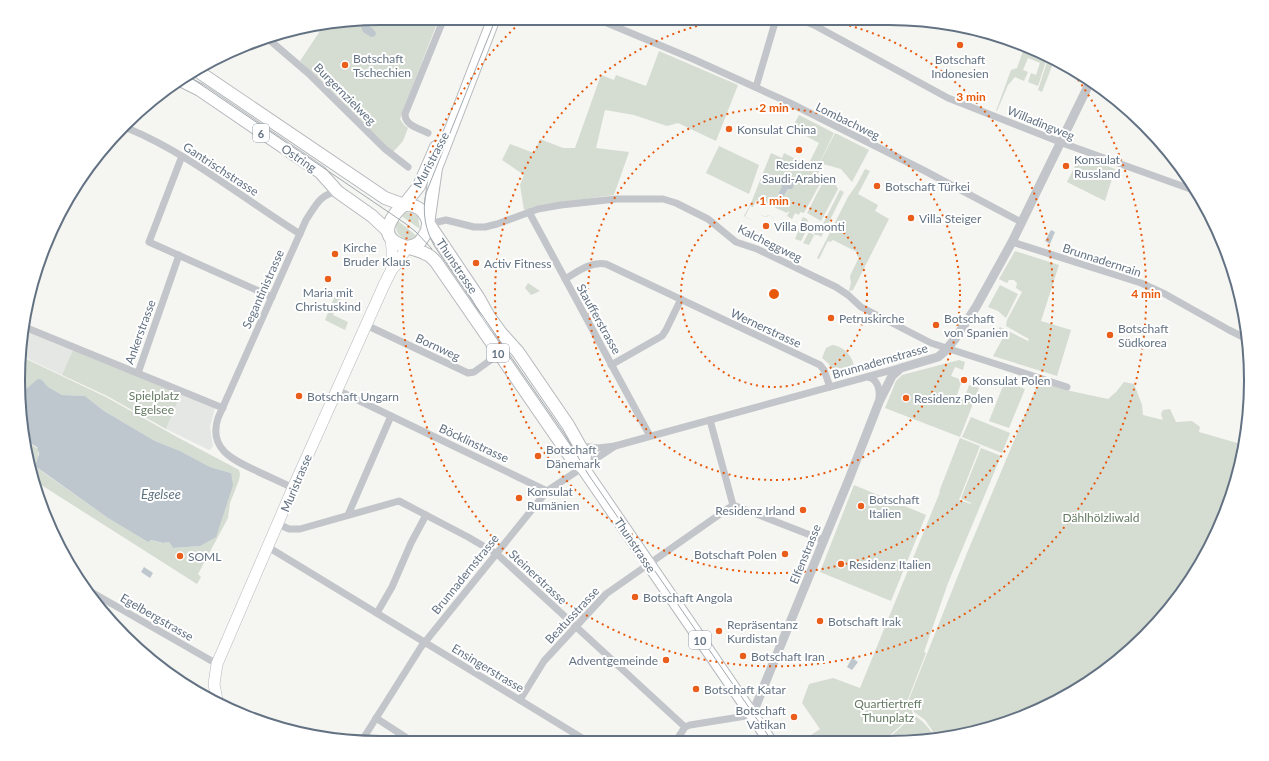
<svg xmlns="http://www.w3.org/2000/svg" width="1269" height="761" viewBox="0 0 1269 761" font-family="Lato,sans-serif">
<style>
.built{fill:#e5e7e4}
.green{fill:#d5dcd2;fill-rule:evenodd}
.water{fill:#bdc7cd}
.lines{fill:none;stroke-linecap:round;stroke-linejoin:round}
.secondary-casing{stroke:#b4b9be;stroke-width:12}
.primary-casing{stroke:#b5b9bd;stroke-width:14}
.minor{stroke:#c2c5c9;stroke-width:7}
.tertiary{stroke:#c2c5c9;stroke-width:9}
.secondary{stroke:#fff;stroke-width:11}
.primary{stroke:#fff;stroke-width:12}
.tram{stroke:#a2a8ae;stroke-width:1}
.ring{fill:none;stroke:#e8590c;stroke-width:2;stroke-dasharray:2 4}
.poi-dot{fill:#ea5e1c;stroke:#fff;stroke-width:1.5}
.labels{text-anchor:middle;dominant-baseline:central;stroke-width:4;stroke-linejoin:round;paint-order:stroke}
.shield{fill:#fff;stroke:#929ca8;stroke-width:1}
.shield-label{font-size:11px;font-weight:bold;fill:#637283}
.poi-label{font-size:12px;fill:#637283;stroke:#fff;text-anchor:start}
.street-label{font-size:12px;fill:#637283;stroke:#fff}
.park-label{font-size:12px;fill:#657a62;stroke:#fff}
.water-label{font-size:13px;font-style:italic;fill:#5f7481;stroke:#fff}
.rim{fill:none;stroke:#637283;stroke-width:2}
.centre{fill:#e8590c;stroke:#fff;stroke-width:2}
.ring-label{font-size:12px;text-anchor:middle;font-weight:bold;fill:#e8590c;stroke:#fff;stroke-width:4;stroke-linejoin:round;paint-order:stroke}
</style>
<rect width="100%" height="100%" fill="#f5f5f1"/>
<g class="built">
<path d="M26 331 73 350 62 375 22 356Z"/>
<path d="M181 393 215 408 210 427 213 446 210 450H209L166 429Z"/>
</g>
<g class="green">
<path d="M381 18H439L400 119 404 125 408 128 403 141 393 152 300 61 322 28Z"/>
<path d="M1024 48 1047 58 1038 86 1028 82 1031 73 1036 75 1040 63 1028 58 1023 70 1028 72 1024 81 1015 77 1008 85 997 111H996L1011 70 1017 68Z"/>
<path d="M659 51 738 85 716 141 678 123 667 126 634 115 605 110 596 148 629 152 614 195 540 205 524 210 520 185 524 175 502 160 510 144 534 153 540 139 563 148H575L601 75 614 80 616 75 646 86Z"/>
<path d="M1048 59 1054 61 1042 92 1038 90Z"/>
<path d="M799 115 834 133 814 174 835 133 869 150 852 182 841 169 823 164 816 177 822 180 804 213 800 212 799 215 795 213 784 236 780 234 784 236 792 219 784 214 787 216 789 212 788 211 787 213 763 202 764 199H763L761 203 764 204 756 200 753 207 750 206 745 217 754 221 758 213 765 217C769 213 774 216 774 221L781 224 774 221V219L770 215 766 217 758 213 754 221 744 216 751 203 771 153 782 158 784 153 808 165 819 143 795 130V129L792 128ZM783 177H787L793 181 778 207 773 205 782 186Z"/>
<path d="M719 146 759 165 749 194 706 173Z"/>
<path d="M1080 156 1115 169 1105 201 1067 182Z"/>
<path d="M865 169 870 171 858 194 878 205 875 211 889 219 853 290 849 291 851 283 850 276 859 257 857 256V252L833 240 830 242 828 241 819 259 817 258 848 197 857 184Z"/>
<path d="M831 181 836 185 838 189 821 221 807 213 823 182Z"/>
<path d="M840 190 844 192 827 226 823 224Z"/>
<path d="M404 213H413L418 217 420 229 400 215Z"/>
<path d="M803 217 807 219 808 221 805 228 802 226 801 228 806 231 801 241 795 239C799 231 799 224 803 217Z"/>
<path d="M397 220 418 237C406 244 392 235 397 220Z"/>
<path d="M818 224 820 226 826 228 821 237 818 235H814L809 245 803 243 809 232 814 235 815 233 812 231 815 225Z"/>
<path d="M1015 251 1059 265 1041 321 1071 330 1057 376 993 356 1004 336 999 333V328L1000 327 1028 341 1029 339 1006 326 1007 320 1022 292 1016 288 1017 283 1014 280H1009L1007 283 999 279Z"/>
<path d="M528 283 540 291 531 295 525 288Z"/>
<path d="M1000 285 1018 294 1006 318 998 311 988 307Z"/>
<path d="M336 293 342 296 338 305 336 304 334 310 335 311 333 315 348 322 345 330 325 320Z"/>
<path d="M832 345C845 346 856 360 854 372L840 377 833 374 829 364 822 358 826 348Z"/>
<path d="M73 350 181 393 166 429 107 396 62 375Z"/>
<path d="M22 357 106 397 177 437 239 470 240 474 239 480 230 503 228 518 198 574 201 577 197 584 35 481 28 442 38 449V457L35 466 44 473 108 518 148 542 150 540 162 543 169 542 173 548 200 546 231 473 210 467 180 451 155 441 104 411 85 396 62 395 48 387 42 380 25 390 21 399 18 381Z"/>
<path d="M959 360 965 362 963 370 955 367 951 376 962 380 956 398 964 400 969 385 979 388 960 437 885 408 896 381 902 375Z"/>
<path d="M1005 381 1025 389 1009 428 989 421Z"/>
<path d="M1039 381 1066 390 1108 399 1116 392 1124 382 1134 384 1142 405 1143 415 1163 420 1161 414 1163 410 1170 409 1176 422 1192 421 1200 427 1199 432 1244 445 1245 442 1244 451 1223 519 1190 582 1128 653 1070 694 1005 724 937 740 932 730 925 720 914 712 909 699 967 553Z"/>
<path d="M971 417 1010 433 1002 453 962 437Z"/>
<path d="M960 438 980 446 959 500 971 504V503L962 499 961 498 981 448 1001 456 948 583 924 652 926 653 908 699 913 714 886 739 887 740 914 715C924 722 930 728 936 740H804L820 729 802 703 809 684 833 678 860 688 940 492H939Z"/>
<path d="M854 485 926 515 891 601 820 572Z"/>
</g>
<g class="water">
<path d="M363 25C369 25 373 28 376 33L375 36 371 37 363 32 361 27Z"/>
<path d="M787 176 793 179V182L795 183 792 189H788L778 207 773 205 782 186 779 183 782 177 784 178Z"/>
<path d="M1051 230 1055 232 1050 244 1045 241Z"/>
<path d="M38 379 42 380 48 387 62 395 85 396 104 411 155 441 180 451 210 467 231 473 233 485 216 537 200 546 173 548 169 542 163 543 151 540 148 542 108 518 35 466 39 454 37 447 28 442 21 399 25 390Z"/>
<path d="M144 567 153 573 150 578 141 572Z"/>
<path d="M852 658 858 662 852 670 847 667Z"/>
</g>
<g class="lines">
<g class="secondary-casing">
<g id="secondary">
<path d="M391 238 392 249V269"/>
<path d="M217 700 214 684 217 664 293 488 384 285 392 269 397 264 407 247"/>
</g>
</g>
<g class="primary-casing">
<g id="primary">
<path d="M199 72 385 198 404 205"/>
<path d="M182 81 200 90 320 172 338 192 372 216 388 231"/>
<path d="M404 205 419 186 436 147"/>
<path d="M407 247 415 245 420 242 427 231 436 168 494 18"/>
<path d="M583 468 585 455 568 425 518 352 501 333 488 315 478 297 429 224C425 211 418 204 404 205 397 210 392 217 389 225 382 246 414 247 426 254 430 255 433 259 436 262L572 459 583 468 770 741"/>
</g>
</g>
<g class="minor">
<path d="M450 18 452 19 453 18"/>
<path d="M595 18 693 59 790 103 925 171 1021 222"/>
<path d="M798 19 814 25 948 98 1065 144 1196 191"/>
<path d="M266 37 308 73 385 149 408 167"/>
<path d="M756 87 776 19"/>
<path d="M127 128C190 154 242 198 300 234"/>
<path d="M428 133C419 128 405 126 405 114L444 18"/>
<path d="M182 156 149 242 272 297"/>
<path d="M529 212 650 436"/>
<path d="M429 224 446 220 474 227H485L497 224 538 209 561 205 616 199H663L676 203 708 219 736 242 757 249 836 287 848 295 861 307 931 343 1067 387"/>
<path d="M1012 242 1141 283 1165 294 1229 330 1247 339"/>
<path d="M565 279C577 272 591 261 606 264L820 365 824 370 830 387"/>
<path d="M32 295 39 260"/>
<path d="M366 325 468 373 474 372 499 354"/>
<path d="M27 328 223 408"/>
<path d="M611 365 662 336 666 330 681 299"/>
<path d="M138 373 179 255"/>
<path d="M868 377C878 379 880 390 879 399"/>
<path d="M337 390 547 491"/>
<path d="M710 420 733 505 823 540"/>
<path d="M580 446 598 448 615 446 899 368"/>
<path d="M293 488C281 482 269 477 257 471 233 460 208 449 218 418L306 220C315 207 320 193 338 192"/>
<path d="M348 515 391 416"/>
<path d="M278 524 289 529H300L399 501 401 502 468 537 497 554 685 727"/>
<path d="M268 547 587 741"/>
<path d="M86 589 217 664"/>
<path d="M377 613 392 587 411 543 426 515"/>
<path d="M520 700 544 661 606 594 733 505"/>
<path d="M376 718 413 742"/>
<path d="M676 741 685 727 690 725 752 715"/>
<path d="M361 742 421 647 547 491 615 446"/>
</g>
<path class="tertiary" d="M752 715 849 479 879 402 892 376 901 368 938 357 944 352 955 339 976 307 1012 242 1091 80"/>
<use href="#secondary" class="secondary"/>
<use href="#primary" class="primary"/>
<g class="tram">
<path d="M496 18 426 193C422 212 425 230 435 247L565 435 588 474 772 741"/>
<path d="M190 77 406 224 416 232 432 249"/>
</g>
</g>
<g class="ring">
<circle cx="774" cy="294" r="93"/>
<circle cx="774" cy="294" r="186"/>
<path d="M820 19A279 279 0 1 1 728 19"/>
<path d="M1071 70A372 372 0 1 1 523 20"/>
</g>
<g class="poi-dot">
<circle cx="960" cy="45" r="4"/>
<circle cx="345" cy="65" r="4"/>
<circle cx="729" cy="129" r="4"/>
<circle cx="799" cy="150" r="4"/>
<circle cx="1066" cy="166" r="4"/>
<circle cx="877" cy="186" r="4"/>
<circle cx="911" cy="218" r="4"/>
<circle cx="766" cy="226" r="4"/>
<circle cx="335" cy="254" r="4"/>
<circle cx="476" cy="263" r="4"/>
<circle cx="328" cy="279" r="4"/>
<circle cx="831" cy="318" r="4"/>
<circle cx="936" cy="325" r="4"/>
<circle cx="1110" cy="335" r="4"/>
<circle cx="964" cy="380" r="4"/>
<circle cx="299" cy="396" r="4"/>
<circle cx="906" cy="398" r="4"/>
<circle cx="538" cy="456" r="4"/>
<circle cx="519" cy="498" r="4"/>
<circle cx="861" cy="506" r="4"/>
<circle cx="803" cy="510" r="4"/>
<circle cx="785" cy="554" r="4"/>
<circle cx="180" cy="556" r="4"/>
<circle cx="841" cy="564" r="4"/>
<circle cx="635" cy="597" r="4"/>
<circle cx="820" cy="621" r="4"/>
<circle cx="719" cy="631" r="4"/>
<circle cx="743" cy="656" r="4"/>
<circle cx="666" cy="660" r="4"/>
<circle cx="696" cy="689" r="4"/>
<circle cx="794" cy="717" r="4"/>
</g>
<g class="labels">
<g class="shield">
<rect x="253" y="124" width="16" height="18" rx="3"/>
<rect x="487" y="344" width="22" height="18" rx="3"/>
<rect x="689" y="631" width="22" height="18" rx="3"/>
</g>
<g class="shield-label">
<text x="261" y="133">6</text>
<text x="498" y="353">10</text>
<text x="700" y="640">10</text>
</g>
<g class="poi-label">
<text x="353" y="58">Botschaft<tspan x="353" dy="14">Tschechien</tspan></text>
<text x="960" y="59" text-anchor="middle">Botschaft<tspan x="960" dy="14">Indonesien</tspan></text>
<text x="737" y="129">Konsulat China</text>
<text x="1074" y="159">Konsulat<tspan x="1074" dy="14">Russland</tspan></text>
<text x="799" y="164" text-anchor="middle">Residenz<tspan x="799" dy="14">Saudi-Arabien</tspan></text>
<text x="885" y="186">Botschaft Türkei</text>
<text x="919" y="218">Villa Steiger</text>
<text x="774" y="226">Villa Bomonti</text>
<text x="343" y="247">Kirche<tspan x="343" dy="14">Bruder Klaus</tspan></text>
<text x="484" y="263">Activ Fitness</text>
<text x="328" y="292" text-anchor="middle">Maria mit<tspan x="328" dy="14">Christuskind</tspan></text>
<text x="839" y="318">Petruskirche</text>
<text x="944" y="318">Botschaft<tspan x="944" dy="14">von Spanien</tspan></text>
<text x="1118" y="328">Botschaft<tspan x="1118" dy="14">Südkorea</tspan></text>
<text x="972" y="380">Konsulat Polen</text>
<text x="307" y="396">Botschaft Ungarn</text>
<text x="914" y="398">Residenz Polen</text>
<text x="546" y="449">Botschaft<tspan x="546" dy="14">Dänemark</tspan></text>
<text x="527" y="491">Konsulat<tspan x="527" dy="14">Rumänien</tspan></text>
<text x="869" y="499">Botschaft<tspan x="869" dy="14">Italien</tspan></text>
<text x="795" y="510" text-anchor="end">Residenz Irland</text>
<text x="777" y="554" text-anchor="end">Botschaft Polen</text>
<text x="188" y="556">SOML</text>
<text x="849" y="564">Residenz Italien</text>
<text x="643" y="597">Botschaft Angola</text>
<text x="828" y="621">Botschaft Irak</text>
<text x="727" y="624">Repräsentanz<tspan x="727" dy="14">Kurdistan</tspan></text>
<text x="751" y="656">Botschaft Iran</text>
<text x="658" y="660" text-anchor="end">Adventgemeinde</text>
<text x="704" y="689">Botschaft Katar</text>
<text x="786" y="710" text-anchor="end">Botschaft<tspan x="786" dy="14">Vatikan</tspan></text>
</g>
<g class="street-label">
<text transform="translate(345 94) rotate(45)">Burgernzielweg</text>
<text transform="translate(848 121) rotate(26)">Lombachweg</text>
<text transform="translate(1041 123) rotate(22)">Willadingweg</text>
<text transform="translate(299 158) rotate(34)">Ostring</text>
<text transform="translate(431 160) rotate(-62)">Muristrasse</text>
<text transform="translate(221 169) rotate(33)">Gantrischstrasse</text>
<text transform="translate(770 243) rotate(26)">Kalcheggweg</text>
<text transform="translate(1102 260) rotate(18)">Brunnadernrain</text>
<text transform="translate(457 266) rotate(56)">Thunstrasse</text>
<text transform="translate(263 289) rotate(-66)">Segantinistrasse</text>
<text transform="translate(599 319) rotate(61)">Staufferstrasse</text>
<text transform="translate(766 328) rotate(25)">Wernerstrasse</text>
<text transform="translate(140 332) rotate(-70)">Ankerstrasse</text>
<text transform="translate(438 347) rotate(25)">Bornweg</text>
<text transform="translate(880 361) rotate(-16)">Brunnadernstrasse</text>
<text transform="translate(474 443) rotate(25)">Böcklinstrasse</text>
<text transform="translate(296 483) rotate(-67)">Muristrasse</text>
<text transform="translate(635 545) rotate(56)">Thunstrasse</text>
<text transform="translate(805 554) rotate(-68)">Elfenstrasse</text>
<text transform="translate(465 574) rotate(-51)">Brunnadernstrasse</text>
<text transform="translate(538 577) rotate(43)">Steinerstrasse</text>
<text transform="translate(572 615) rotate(-47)">Beatusstrasse</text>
<text transform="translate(157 617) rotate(30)">Egelbergstrasse</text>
<text transform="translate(488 668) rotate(31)">Ensingerstrasse</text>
</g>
<g class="park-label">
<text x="154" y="395">Spielplatz<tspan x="154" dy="14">Egelsee</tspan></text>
<text x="1101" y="517">Dählhölzliwald</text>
<text x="888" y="703">Quartiertreff<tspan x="888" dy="14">Thunplatz</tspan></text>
</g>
<g class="water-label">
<text x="161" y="494">Egelsee</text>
</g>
</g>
<path d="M0 0H1269V761H0ZM380 25H889A355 355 0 0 1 1244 380V381A355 355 0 0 1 889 736H380A355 355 0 0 1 25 381V380A355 355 0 0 1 380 25Z" fill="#fff" fill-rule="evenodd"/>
<path class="rim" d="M380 25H889A355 355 0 0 1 1244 380V381A355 355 0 0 1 889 736H380A355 355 0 0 1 25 381V380A355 355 0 0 1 380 25Z"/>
<circle cx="774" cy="294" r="6" class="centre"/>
<g class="ring-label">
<text x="971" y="101">3 min</text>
<text x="774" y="112">2 min</text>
<text x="774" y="205">1 min</text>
<text x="1146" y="298">4 min</text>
</g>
</svg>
